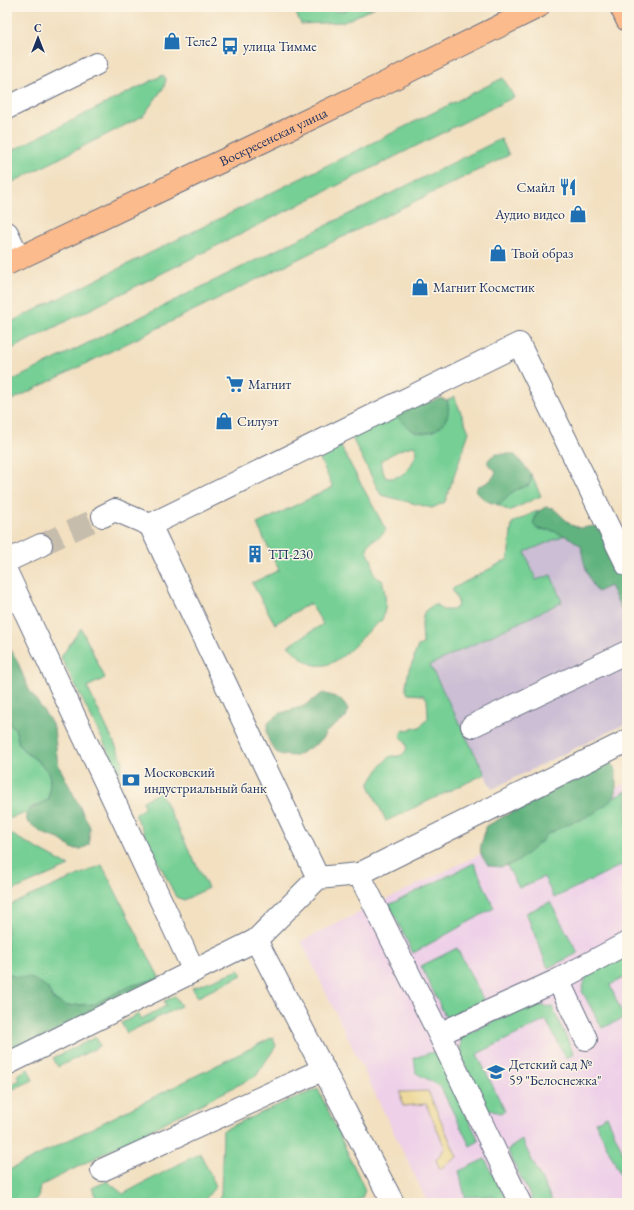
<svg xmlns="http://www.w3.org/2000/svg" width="634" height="1210" viewBox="0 0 634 1210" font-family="'EB Garamond',serif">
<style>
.built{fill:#eed0e8}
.industrial{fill:#ccbed4}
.green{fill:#76cf94;stroke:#487f79;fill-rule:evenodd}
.forest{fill:#60b27e;stroke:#3e706e}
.sand{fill:#eeda9e;stroke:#84847e}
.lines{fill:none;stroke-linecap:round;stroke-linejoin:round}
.minor-tunnel{stroke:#c7bdad;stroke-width:22;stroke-dasharray:22 11;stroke-linecap:butt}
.minor-casing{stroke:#666d81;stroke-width:24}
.major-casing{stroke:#666d81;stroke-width:24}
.minor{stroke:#fff;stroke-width:22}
.major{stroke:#fbbb8c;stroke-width:22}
.labels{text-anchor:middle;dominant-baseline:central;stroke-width:3;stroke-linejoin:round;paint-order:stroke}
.poi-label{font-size:14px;fill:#1b2f5e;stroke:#fcf5e5;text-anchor:start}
.street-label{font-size:14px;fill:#1b2f5e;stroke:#fcf5e5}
</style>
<rect width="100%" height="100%" fill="#fcf5e5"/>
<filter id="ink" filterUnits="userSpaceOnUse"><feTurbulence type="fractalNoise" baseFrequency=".025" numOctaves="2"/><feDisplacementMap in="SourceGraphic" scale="8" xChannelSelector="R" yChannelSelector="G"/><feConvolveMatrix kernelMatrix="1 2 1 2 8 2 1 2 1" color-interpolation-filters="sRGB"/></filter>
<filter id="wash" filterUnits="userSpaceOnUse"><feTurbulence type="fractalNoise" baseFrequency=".012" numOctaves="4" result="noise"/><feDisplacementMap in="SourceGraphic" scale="16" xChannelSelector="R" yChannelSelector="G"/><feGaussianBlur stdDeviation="0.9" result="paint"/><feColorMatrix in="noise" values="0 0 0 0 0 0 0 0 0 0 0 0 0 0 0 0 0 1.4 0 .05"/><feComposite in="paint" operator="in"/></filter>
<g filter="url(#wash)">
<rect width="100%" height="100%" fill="#f2e0c1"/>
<path class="built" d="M627 783V1203H428L301 941Z"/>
<path class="industrial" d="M565 535 577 542 582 546 583 561 588 575 597 592 610 586 624 614 627 613V723L492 789 430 665 562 602 536 580 525 552Z"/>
<g class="green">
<path d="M299 7H329L334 11H343L354 7H375L344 22 301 24 294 9Z"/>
<path d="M163 75 166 79 164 87 143 116 9 184 7 183V153Z"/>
<path d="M503 78 514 97 7 351V324Z"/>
<path d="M501 139 509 155 8 402 7 401V383Z"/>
<path d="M454 396 469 432 445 502 432 508 381 495 352 438 396 416 406 424 409 429 433 431 443 424 448 405 447 401ZM414 446 417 452C411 468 404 479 386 478L381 467V461C391 454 402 448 414 446Z"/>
<path d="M340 445 386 530C384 532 382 535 379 537 375 540 371 540 369 544 364 552 371 555 372 562 375 571 370 575 382 580 386 592 387 608 382 620 363 632 338 674 312 664 303 661 295 652 288 646L323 624 310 603 275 624 252 583 279 570 257 524 333 487 320 459Z"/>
<path d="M531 474 541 496 509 511 496 504 502 503 514 491 531 480Z"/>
<path d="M539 510 535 517 544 530H551L565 535 525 552 536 580 551 575 562 602 430 665 485 774 386 821 369 785C374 776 380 766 387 759 391 754 394 757 399 756 404 755 408 749 406 744 405 741 402 738 400 736L402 731 420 727 428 718V714L427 699 423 695 408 694 406 690V685L409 669 414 660V656L418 646 423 644C423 636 420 618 425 611 427 609 431 607 433 605H438L442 610H453L457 607 458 602 452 589 508 559 512 523Z"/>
<path d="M81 628 105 678 87 687 123 761 120 775 61 657Z"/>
<path d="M7 722 15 728 19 744 24 751 38 761 50 774 49 799 41 804 32 807 26 813 8 819 7 752 9 749 7 744Z"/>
<path d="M627 791V868L624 864 554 898 544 877 519 888 500 853Z"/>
<path d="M160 792 208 888 184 900 176 897 135 815 144 808 143 801Z"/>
<path d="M7 832 69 866 7 893Z"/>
<path d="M474 863 494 908 413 953 389 905Z"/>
<path d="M102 865 160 979 148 981 134 985 120 991 95 1004 66 1006 53 999 47 987 31 978 15 977 7 973V906Z"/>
<path d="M550 902 578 953 548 968 526 913Z"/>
<path d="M457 948 484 1001 446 1018 421 966Z"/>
<path d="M627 953V976L610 985 624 1018 602 1028 582 991 586 976Z"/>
<path d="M239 970 242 975 198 997 192 988Z"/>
<path d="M175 996 181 1006 127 1033 121 1023 139 1014 141 1019 166 1006 164 1001Z"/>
<path d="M531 1004 552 1007 574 1054 566 1058 546 1020 477 1054 505 1111 500 1113 486 1109 460 1055 461 1037Z"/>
<path d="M96 1037 100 1046 58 1067 53 1058Z"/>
<path d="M273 1037 276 1046 256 1076 40 1186 38 1198 28 1203H7V1171Z"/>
<path d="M436 1051 479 1141 470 1146 440 1086 416 1073 414 1058Z"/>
<path d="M28 1069 33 1080 7 1092V1086L20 1080 17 1075Z"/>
<path d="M318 1089 365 1190 362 1198 351 1203H216L221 1194 223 1130 287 1101Z"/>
<path d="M607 1116 627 1162V1188L595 1122Z"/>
<path d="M522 1140 553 1203H534L507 1150Z"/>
<path d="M200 1153 216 1186 202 1203H98L92 1188 107 1181 123 1194Z"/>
<path d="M485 1159 508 1203H496L493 1196 465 1197 459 1171Z"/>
</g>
<g class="forest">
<path d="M441 398 447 401C454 420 435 437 416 432 411 431 400 420 396 416L404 410Z"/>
<path d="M497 454H513L517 457 531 474V480L529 485C525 487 519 488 514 491 509 494 507 499 503 502 494 508 480 498 476 490L478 486C487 484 494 479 496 471L488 464V460L492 456Z"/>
<path d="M546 507 553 508 571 525 580 528 596 526 603 529 627 577V613L624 614 610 586 597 592C588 578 583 563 581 546L570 538 551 530 537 529 533 524C536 515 537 511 546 507Z"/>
<path d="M7 644 17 660 28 688 49 719 54 728 57 756 59 766 90 827 89 845 81 849H73L59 839 42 833 27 821 26 813C33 807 41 804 49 799L50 774 38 761 24 751 19 744 15 728 7 722Z"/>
<path d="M323 693C335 697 341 697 348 709L346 717 326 732 322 739 316 744 296 756 282 755 276 752 269 741 267 735V728L269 721 281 713 304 706Z"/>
<path d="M603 761 611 763 616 770V793L612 800 594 813 580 820 572 822 546 835 542 841 517 862 502 867 489 866C473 848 484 846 485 827Z"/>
<path d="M7 973 15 977 31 978 47 987 53 999 66 1006 95 1004 120 991 134 985 148 981 160 979 7 1056Z"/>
</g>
<path class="sand" d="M428 1091 457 1157 440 1169 436 1160 445 1148 426 1104 403 1106 400 1092Z"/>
</g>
<g filter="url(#ink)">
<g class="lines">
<path class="minor-tunnel" d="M41 545 103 516"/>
<g class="minor-casing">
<g id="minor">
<path d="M7 108 96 64"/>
<path d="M7 233 19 258"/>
<path d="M103 516 115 510 150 525"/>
<path d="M7 561 41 545"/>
<path d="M7 573 194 971"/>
<path d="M472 726 627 652"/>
<path d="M359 874 439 1034 520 1203"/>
<path d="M318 878 150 525 519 344 627 565"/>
<path d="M256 940 393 1203"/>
<path d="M558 980 586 1039"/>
<path d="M439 1034 558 980 627 943"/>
<path d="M7 1064 256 940 318 878 359 874 627 741"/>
<path d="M102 1170 324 1069"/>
</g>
</g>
<g class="major-casing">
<g id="major">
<path d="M621 7 627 20"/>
<path id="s1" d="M7 264 383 84 538 7"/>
</g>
</g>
<use href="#minor" class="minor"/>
<use href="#major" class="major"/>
</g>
</g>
<defs>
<g id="shop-bare" transform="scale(1.38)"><path d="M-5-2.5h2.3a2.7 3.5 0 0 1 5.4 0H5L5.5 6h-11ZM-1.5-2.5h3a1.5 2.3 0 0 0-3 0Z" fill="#1f6fb2" stroke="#fcf5e5" stroke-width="2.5" paint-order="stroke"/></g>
<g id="bus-bare" transform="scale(1.38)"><path d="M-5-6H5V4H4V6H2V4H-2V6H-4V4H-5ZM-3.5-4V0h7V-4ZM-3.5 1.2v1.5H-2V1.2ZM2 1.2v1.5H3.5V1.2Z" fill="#1f6fb2" stroke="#fcf5e5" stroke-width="2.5" paint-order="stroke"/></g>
<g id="restaurant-bare" transform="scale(1.38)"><path d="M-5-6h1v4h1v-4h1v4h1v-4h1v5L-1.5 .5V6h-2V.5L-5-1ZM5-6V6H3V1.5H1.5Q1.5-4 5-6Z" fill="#1f6fb2" stroke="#fcf5e5" stroke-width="2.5" paint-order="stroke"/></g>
<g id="supermarket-bare" transform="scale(1.38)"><path d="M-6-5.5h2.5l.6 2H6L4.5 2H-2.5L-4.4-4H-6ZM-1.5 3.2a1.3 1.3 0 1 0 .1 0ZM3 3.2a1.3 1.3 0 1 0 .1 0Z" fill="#1f6fb2" stroke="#fcf5e5" stroke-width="2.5" paint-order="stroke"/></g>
<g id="building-bare" transform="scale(1.38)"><path d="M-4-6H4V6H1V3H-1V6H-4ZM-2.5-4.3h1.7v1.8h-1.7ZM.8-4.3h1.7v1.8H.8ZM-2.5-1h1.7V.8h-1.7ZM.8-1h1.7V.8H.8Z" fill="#1f6fb2" stroke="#fcf5e5" stroke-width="2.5" paint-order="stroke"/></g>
<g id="bank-bare" transform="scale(1.38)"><path d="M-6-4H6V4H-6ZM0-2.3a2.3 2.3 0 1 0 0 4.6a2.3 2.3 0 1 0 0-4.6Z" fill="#1f6fb2" stroke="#fcf5e5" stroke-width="2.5" paint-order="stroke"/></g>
<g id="school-bare" transform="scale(1.38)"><path d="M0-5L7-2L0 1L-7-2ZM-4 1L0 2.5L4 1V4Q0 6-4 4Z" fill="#1f6fb2" stroke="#fcf5e5" stroke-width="2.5" paint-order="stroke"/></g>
</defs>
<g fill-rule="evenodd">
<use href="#shop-bare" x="172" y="41"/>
<use href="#bus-bare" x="230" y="46"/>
<use href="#restaurant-bare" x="568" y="187"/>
<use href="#shop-bare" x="578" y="214"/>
<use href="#shop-bare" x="498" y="253"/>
<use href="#shop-bare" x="420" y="287"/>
<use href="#supermarket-bare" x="235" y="384"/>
<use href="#shop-bare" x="224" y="421"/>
<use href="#building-bare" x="255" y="554"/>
<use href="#bank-bare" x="131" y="780"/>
<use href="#school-bare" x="496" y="1072"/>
</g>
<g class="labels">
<g class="poi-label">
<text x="185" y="41">Теле2</text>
<text x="243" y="46">улица Тимме</text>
<text x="555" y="187" text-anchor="end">Смайл</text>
<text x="565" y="214" text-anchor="end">Аудио видео</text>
<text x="511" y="253">Твой образ</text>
<text x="433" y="287">Магнит Косметик</text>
<text x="248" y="384">Магнит</text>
<text x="237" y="421">Силуэт</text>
<text x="268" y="554">ТП-230</text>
<text x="144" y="772">Московский<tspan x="144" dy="16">индустриальный банк</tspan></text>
<text x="509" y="1064">Детский сад №<tspan x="509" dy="16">59 "Белоснежка"</tspan></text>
</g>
<g class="street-label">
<text stroke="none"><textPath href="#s1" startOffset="295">Воскресенская улица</textPath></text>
</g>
</g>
<rect width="634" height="1210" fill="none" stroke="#fcf5e5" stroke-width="24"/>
<g transform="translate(38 38)" stroke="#fcf5e5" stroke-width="3" paint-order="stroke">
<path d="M0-3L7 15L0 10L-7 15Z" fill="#1b2f5e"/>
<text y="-6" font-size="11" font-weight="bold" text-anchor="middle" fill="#1b2f5e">С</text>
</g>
</svg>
